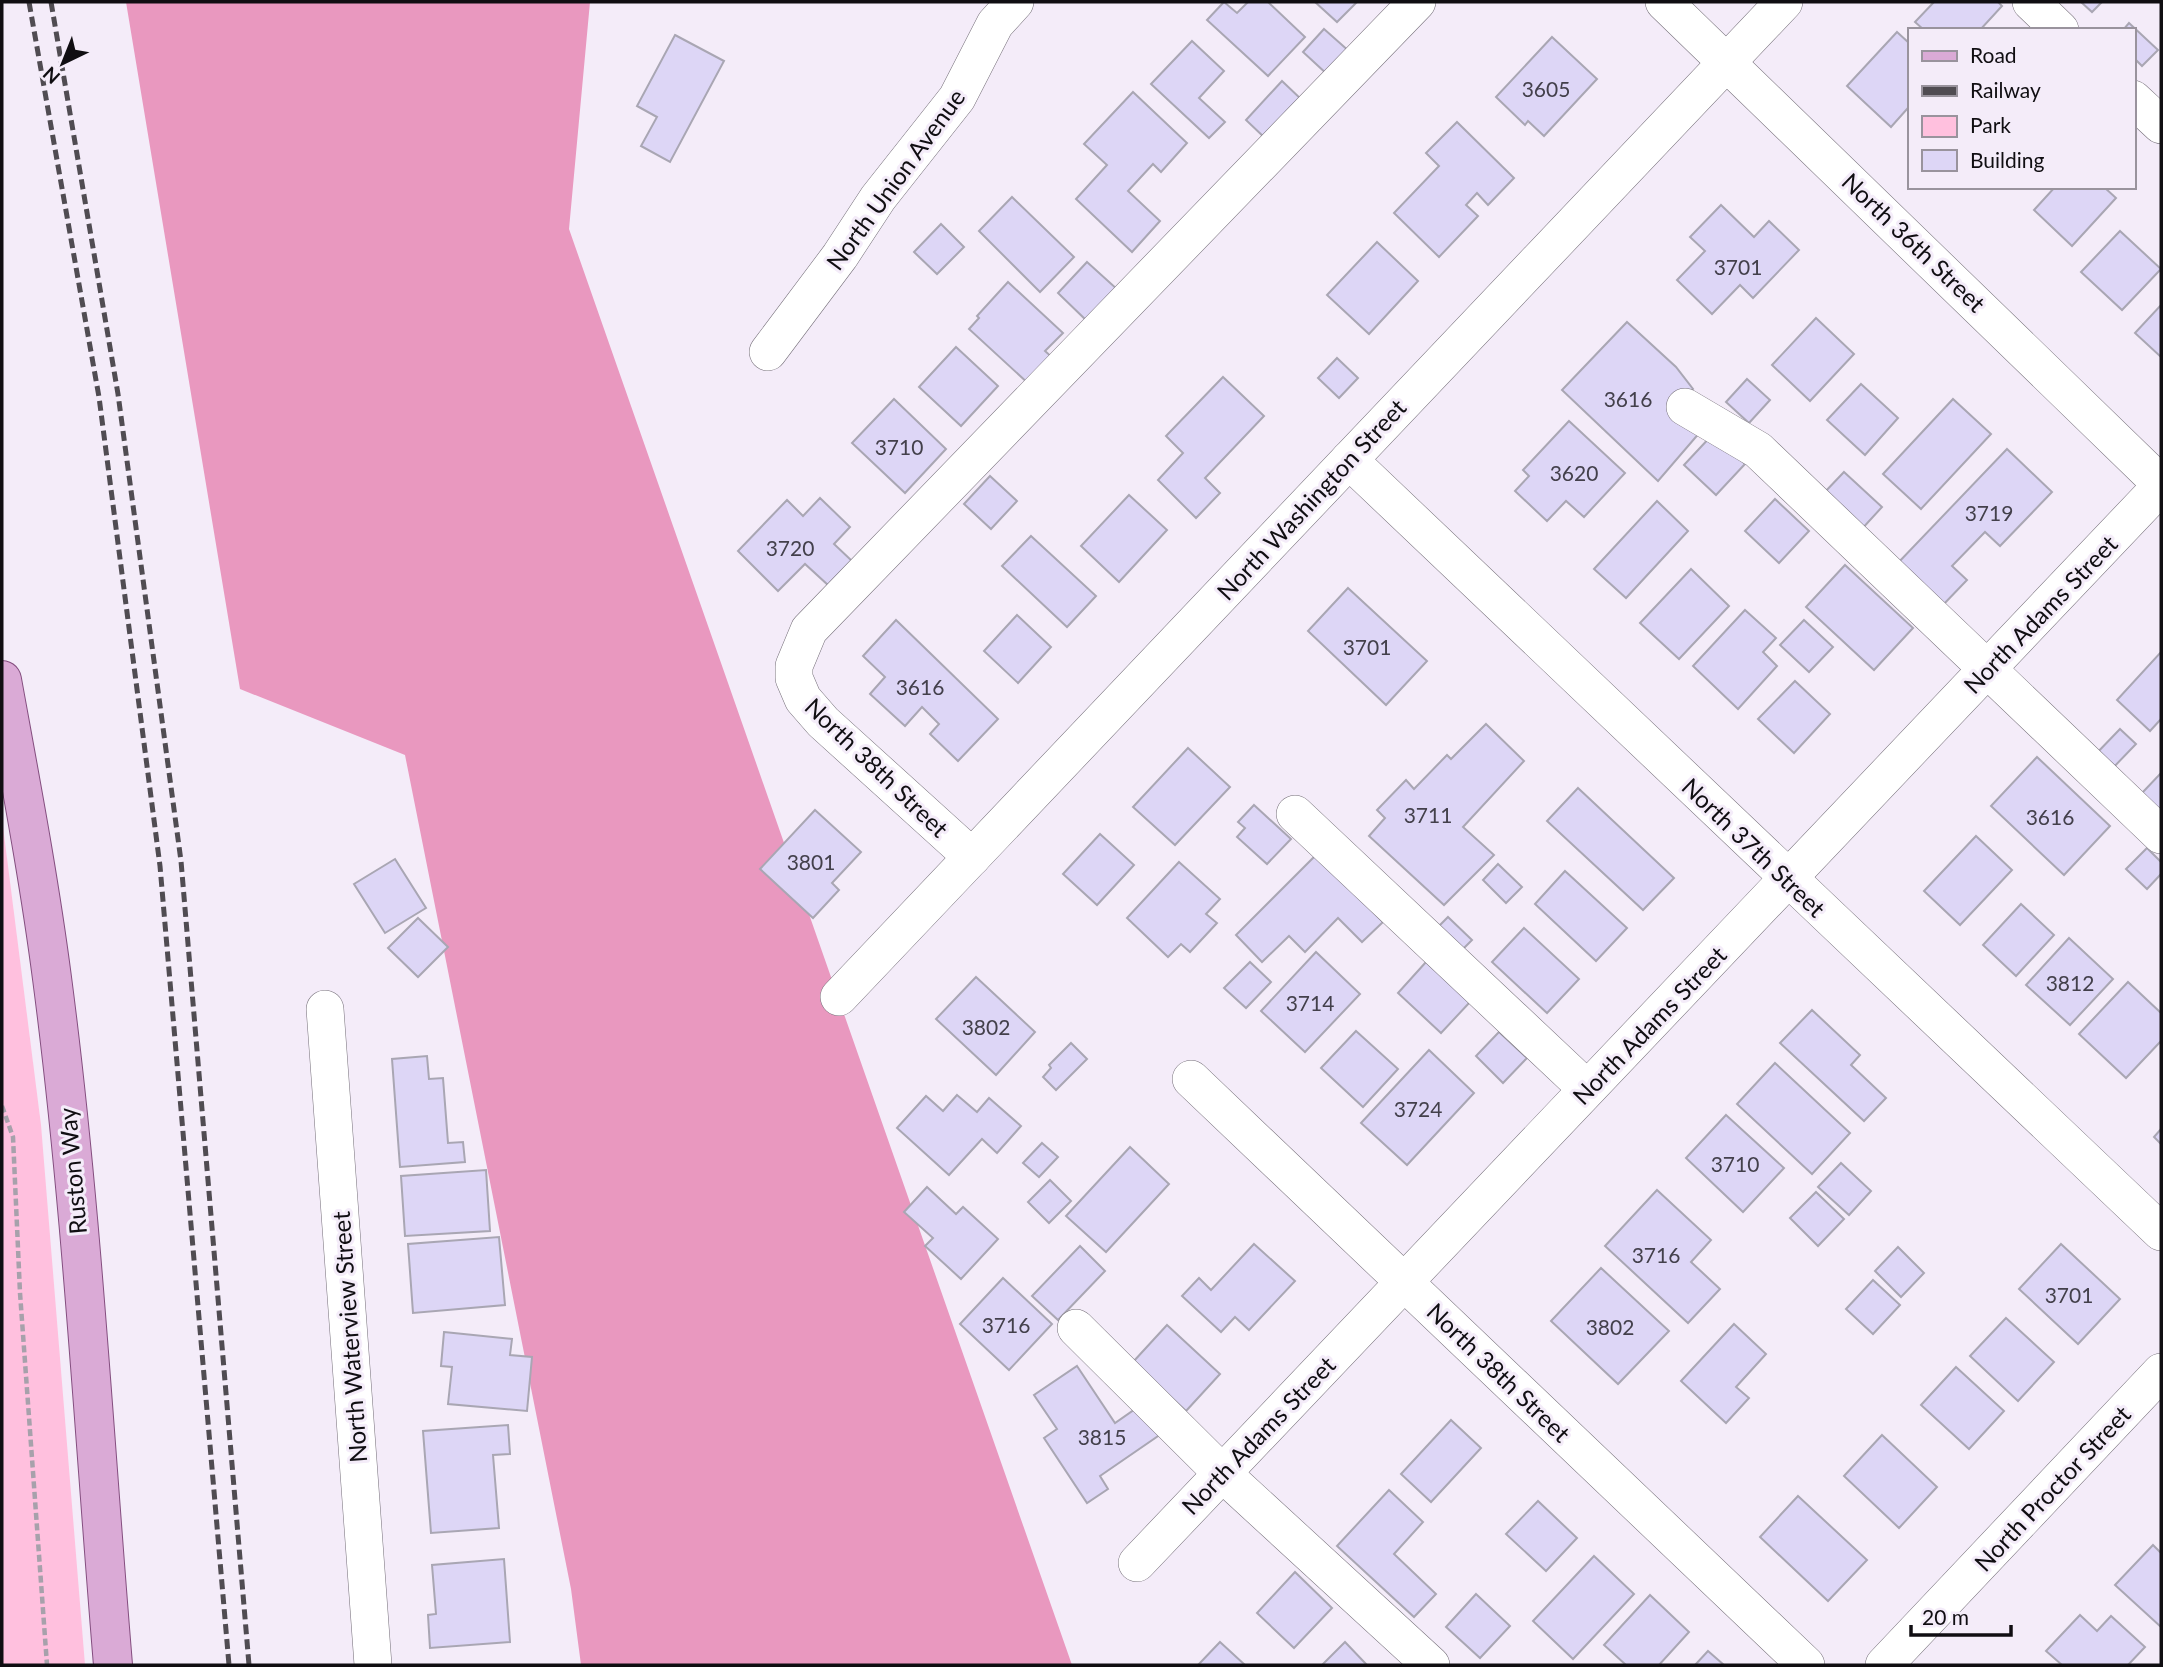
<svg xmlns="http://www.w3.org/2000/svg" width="2163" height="1667" viewBox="0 0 2163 1667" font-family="Lato,sans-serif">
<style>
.green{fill:#ffc0de}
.forest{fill:#e998bf}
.building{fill:#ddd6f6;stroke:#a9a6b3;stroke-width:2}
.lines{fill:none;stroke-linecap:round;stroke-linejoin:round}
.minor-casing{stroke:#756f79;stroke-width:38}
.major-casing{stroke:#844e7f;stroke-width:40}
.path{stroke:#a7a1ab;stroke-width:4.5;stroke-dasharray:7 3.5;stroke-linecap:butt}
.minor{stroke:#fff;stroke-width:37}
.major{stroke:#daaad6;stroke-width:38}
.rail{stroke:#504c52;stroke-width:5;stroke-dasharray:10 5;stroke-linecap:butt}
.labels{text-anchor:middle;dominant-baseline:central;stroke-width:6;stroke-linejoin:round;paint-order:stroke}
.number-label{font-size:21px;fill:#43404b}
.street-label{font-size:24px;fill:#100e12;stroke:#f4ecf9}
</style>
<rect width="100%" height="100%" fill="#f4ecf9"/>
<path class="green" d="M2 819 41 1125 85 1665H2Z"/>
<path class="forest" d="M126 2H590L569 229 1072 1665H581L571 1589 405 755 240 689Z"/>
<g class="building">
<path d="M1224 2 1237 13 1248 2H1268L1305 37 1268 76 1207 20Z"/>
<path d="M1315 2H1357L1337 22Z"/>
<path d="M1934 2H1998L2002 6 1980 30H1924L1915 22Z"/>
<path d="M2081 2H2102L2092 12Z"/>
<path d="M2129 23 2158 50 2142 66 2133 57V30H2123Z"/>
<path d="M1324 29 1350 52 1328 75 1303 52Z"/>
<path d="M1897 32 1909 43V111L1907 109 1891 127 1847 86Z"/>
<path d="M675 35 724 61 670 162 641 146 657 117 637 106Z"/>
<path d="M1552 37 1597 79 1544 136 1528 121 1525 125 1496 97Z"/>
<path d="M1192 41 1224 71 1199 98 1225 122 1209 138 1151 84Z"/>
<path d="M1282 81 1302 100 1266 139 1246 120Z"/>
<path d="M1133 92 1187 143 1161 172 1153 164 1128 191 1160 221 1132 252 1076 199 1107 165 1084 144Z"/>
<path d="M1457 122 1514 178 1488 205 1477 193 1466 205 1478 216 1439 257 1394 213 1439 166 1426 153Z"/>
<path d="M2055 187H2104L2116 198 2072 246 2034 210Z"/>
<path d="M1012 197 1074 257 1040 292 979 231Z"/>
<path d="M1721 205 1754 237 1769 221 1799 250 1753 298 1740 285 1712 314 1677 280 1705 251 1690 237Z"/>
<path d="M941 224 964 247 937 274 914 252Z"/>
<path d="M2120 231 2161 269 2122 310 2081 272Z"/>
<path d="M1377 242 1418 281 1369 334 1327 295Z"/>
<path d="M1087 262 1118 290 1088 322 1058 293Z"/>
<path d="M1008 282 1063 333 1045 351 1054 359 1030 385 969 329 979 318 977 316Z"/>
<path d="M2161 305V357L2135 333Z"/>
<path d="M1816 318 1854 354 1810 401 1772 365Z"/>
<path d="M1627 322 1676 367 1693 389 1678 406 1701 431 1658 481 1562 390Z"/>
<path d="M956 347 998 386 961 426 919 387Z"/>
<path d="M1337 358 1358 378 1339 398 1318 378Z"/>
<path d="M1223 377 1264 416 1205 478 1220 493 1196 518 1158 480 1183 453 1166 436Z"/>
<path d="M1747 379 1770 400 1749 423 1726 402Z"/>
<path d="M1861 384 1898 418 1865 455 1827 420Z"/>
<path d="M894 399 946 449 905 493 852 443Z"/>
<path d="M1953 399 1991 434 1921 509 1883 474Z"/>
<path d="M1569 421 1625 473 1584 517 1566 501 1547 521 1515 491 1529 476 1523 470Z"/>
<path d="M1713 434 1745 464 1716 495 1684 465Z"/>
<path d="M2007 449 2052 492 2000 546 1985 532 1952 566 1967 580 1941 607 1896 565Z"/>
<path d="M1844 472 1882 507 1860 531 1822 495Z"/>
<path d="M990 476 1017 501 991 529 964 504Z"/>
<path d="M1129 495 1167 530 1119 582 1081 546Z"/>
<path d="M820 498 850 527 834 544 852 561 828 585 805 564 778 591 738 551 787 500 803 516Z"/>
<path d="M1775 499 1809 531 1779 563 1745 531Z"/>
<path d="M1657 501 1688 531 1626 598 1594 569Z"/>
<path d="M1031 536 1096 596 1067 627 1002 566Z"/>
<path d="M1845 565 1913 628 1874 670 1806 607Z"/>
<path d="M1691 569 1729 606 1679 659 1640 623Z"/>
<path d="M1348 588 1427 661 1386 705 1308 631Z"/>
<path d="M1745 610 1776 638 1763 652 1777 666 1738 709 1693 666Z"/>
<path d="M1017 615 1051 647 1018 683 984 651Z"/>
<path d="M896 620 998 719 958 761 930 734 939 724 922 707 905 726 870 694 885 677 863 656Z"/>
<path d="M1804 620 1833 647 1809 672 1780 645Z"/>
<path d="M2161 652V719L2150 731 2117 700Z"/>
<path d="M1795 681 1830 714 1794 753 1758 719Z"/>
<path d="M1486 724 1524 761 1463 827 1494 855 1444 905 1369 836 1385 818 1377 810 1406 780 1414 789 1447 755 1451 759Z"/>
<path d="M2120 729 2136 744 2108 773 2092 758Z"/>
<path d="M1188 748 1230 787 1175 845 1133 807Z"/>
<path d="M2037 757 2110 826 2064 875 1991 806Z"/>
<path d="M2161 773V811L2142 793Z"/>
<path d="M1578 788 1674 878 1643 910 1547 821Z"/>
<path d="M1254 805 1291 839 1267 864 1237 837 1245 828 1238 822Z"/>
<path d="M815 810 861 852 832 883 839 890 813 918 760 869Z"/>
<path d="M1100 834 1134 865 1097 905 1063 874Z"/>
<path d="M1976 836 2012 870 1960 925 1924 891Z"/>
<path d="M2147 848 2161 862V874L2147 889 2126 869Z"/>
<path d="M1316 855 1383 922 1362 942 1338 918 1305 952 1289 936 1262 962 1236 935Z"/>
<path d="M395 859 426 908 385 933 354 884Z"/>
<path d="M1179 862 1220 899 1206 914 1217 923 1190 952 1181 944 1168 957 1127 918Z"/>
<path d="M1498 864 1522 887 1506 903 1483 880Z"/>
<path d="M1565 871 1627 928 1596 961 1535 904Z"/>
<path d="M2021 904 2054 935 2016 976 1983 945Z"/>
<path d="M1448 917 1472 940 1456 956 1432 933Z"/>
<path d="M418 918 448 947 418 977 388 948Z"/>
<path d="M1524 928 1579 979 1547 1013 1492 962Z"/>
<path d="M2069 938 2113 979 2070 1025 2026 985Z"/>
<path d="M1316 952 1360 994 1305 1052 1261 1011Z"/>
<path d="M1250 962 1271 982 1246 1008 1224 988Z"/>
<path d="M1426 962 1470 1002 1441 1033 1398 993Z"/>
<path d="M976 977 1035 1032 996 1075 936 1019Z"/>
<path d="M2128 982 2161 1013V1041L2126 1078 2079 1034Z"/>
<path d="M1812 1010 1860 1055 1851 1065 1886 1098 1864 1121 1780 1043Z"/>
<path d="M1356 1031 1398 1069 1363 1107 1321 1068Z"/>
<path d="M1499 1032 1527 1058 1503 1083 1476 1056Z"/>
<path d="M1071 1043 1087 1059 1056 1090 1043 1077 1051 1068 1049 1065Z"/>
<path d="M1429 1050 1474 1093 1407 1165 1361 1123Z"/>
<path d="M427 1056 429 1079 443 1078 448 1143 463 1142 465 1162 400 1167 392 1059Z"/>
<path d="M1775 1063 1850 1133 1812 1174 1737 1104Z"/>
<path d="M957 1095 977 1112 989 1098 1021 1126 997 1153 982 1139 949 1175 897 1128 926 1096 943 1111Z"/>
<path d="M1726 1115 1784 1168 1743 1212 1686 1158Z"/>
<path d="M2161 1129V1144L2154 1137Z"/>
<path d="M1042 1143 1058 1157 1039 1177 1023 1163Z"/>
<path d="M1130 1147 1169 1184 1106 1252 1066 1216Z"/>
<path d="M1841 1163 1871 1191 1849 1215 1818 1187Z"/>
<path d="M486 1170 490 1231 405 1236 401 1176Z"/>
<path d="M1050 1180 1071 1201 1049 1223 1028 1202Z"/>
<path d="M927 1187 956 1214 963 1207 998 1239 961 1279 925 1246 933 1238 904 1212Z"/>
<path d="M1657 1190 1711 1240 1691 1262 1720 1289 1688 1323 1605 1246Z"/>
<path d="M1816 1192 1844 1219 1818 1246 1790 1218Z"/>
<path d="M499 1237 505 1305 413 1313 408 1244Z"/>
<path d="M1254 1244 1295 1281 1249 1330 1235 1317 1221 1332 1182 1296 1199 1278 1211 1290Z"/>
<path d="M2061 1244 2120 1299 2078 1344 2019 1289Z"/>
<path d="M1080 1246 1105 1271 1058 1320 1032 1296Z"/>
<path d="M1898 1247 1924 1273 1901 1297 1875 1271Z"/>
<path d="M1601 1268 1669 1331 1618 1384 1551 1321Z"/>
<path d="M1003 1278 1052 1324 1009 1370 960 1324Z"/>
<path d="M1873 1280 1900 1305 1873 1334 1846 1309Z"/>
<path d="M2006 1318 2054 1362 2018 1401 1970 1356Z"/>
<path d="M1734 1324 1766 1354 1736 1387 1749 1398 1726 1423 1681 1381Z"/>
<path d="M1167 1325 1220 1374 1186 1411 1133 1362Z"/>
<path d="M444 1332 512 1339 510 1355 532 1357 527 1411 448 1404 452 1367 441 1366Z"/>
<path d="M1077 1366 1115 1423 1141 1405 1161 1434 1100 1476 1108 1489 1087 1503 1044 1438 1057 1429 1034 1395Z"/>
<path d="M1956 1367 2004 1411 1969 1449 1921 1405Z"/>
<path d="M1451 1420 1481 1448 1431 1502 1401 1474Z"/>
<path d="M508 1425 510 1454 493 1455 499 1528 431 1533 423 1431Z"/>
<path d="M1882 1435 1937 1487 1899 1528 1844 1476Z"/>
<path d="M1389 1490 1423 1522 1394 1554 1436 1594 1414 1617 1337 1546Z"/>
<path d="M1798 1496 1867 1560 1828 1601 1760 1537Z"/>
<path d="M1538 1501 1577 1538 1546 1571 1506 1534Z"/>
<path d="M2153 1545 2161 1553V1627L2115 1585Z"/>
<path d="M1594 1556 1634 1594 1573 1659 1533 1621Z"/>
<path d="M504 1559 510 1642 430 1648 428 1615 436 1614 432 1565Z"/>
<path d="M1295 1572 1332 1608 1294 1648 1257 1613Z"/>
<path d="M1476 1594 1510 1626 1480 1658 1446 1627Z"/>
<path d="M1650 1595 1689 1632 1659 1665H1626L1604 1645Z"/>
<path d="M2080 1615 2097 1631 2111 1616 2145 1647 2128 1665H2062L2046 1651Z"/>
<path d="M1220 1642 1245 1665H1198Z"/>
<path d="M1345 1642 1367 1665H1322Z"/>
<path d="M1708 1651 1724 1665H1695Z"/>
</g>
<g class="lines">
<g class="minor-casing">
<g id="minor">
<path d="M1664 2 2161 484"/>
<path d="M2031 2 2060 30"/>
<path d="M2133 99 2161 125"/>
<path d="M768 352 840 256 878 198 957 98 995 24 1015 2"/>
<path d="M1685 407 1758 450 2161 835"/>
<path d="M1349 460 2161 1232"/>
<path d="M1295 814 1587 1089"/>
<path d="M972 857 823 722 803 699 794 678V666L809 630 1417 2"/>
<path d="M839 997 1784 2"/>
<path d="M325 1009 373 1665"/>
<path d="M1191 1079 1806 1665"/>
<path d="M1076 1328 1222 1473 1431 1665"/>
<path d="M1137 1563 2161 486"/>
<path d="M1884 1665 2161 1372"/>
</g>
</g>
<g class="major-casing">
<path id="major" d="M2 680C20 779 39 878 52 978 82 1206 94 1437 113 1665"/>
</g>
<path class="path" d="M2 1106 13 1137 20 1293 47 1665"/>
<use href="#minor" class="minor"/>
<use href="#major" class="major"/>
<g class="rail">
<path d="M29 2 99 397 160 866 229 1665"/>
<path d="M51 2 118 394 181 861 249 1665"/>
</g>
</g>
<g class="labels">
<g class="number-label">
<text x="1546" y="88">3605</text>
<text x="1738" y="266">3701</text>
<text x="1628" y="398">3616</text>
<text x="899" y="446">3710</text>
<text x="1574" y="472">3620</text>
<text x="1989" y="512">3719</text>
<text x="790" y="547">3720</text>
<text x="1367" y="646">3701</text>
<text x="920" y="686">3616</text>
<text x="1428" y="814">3711</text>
<text x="2050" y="816">3616</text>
<text x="811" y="861">3801</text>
<text x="2070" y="982">3812</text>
<text x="1310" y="1002">3714</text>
<text x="986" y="1026">3802</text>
<text x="1418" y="1108">3724</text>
<text x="1735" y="1163">3710</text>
<text x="1656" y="1254">3716</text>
<text x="2069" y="1294">3701</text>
<text x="1006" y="1324">3716</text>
<text x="1610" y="1326">3802</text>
<text x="1102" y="1436">3815</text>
</g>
<g class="street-label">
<text transform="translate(895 179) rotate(-54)">North Union Avenue</text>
<text transform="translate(1914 242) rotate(44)">North 36th Street</text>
<text transform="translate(1311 499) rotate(-47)">North Washington Street</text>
<text transform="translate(2040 614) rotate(-46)">North Adams Street</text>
<text transform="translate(877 767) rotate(44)">North 38th Street</text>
<text transform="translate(1754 847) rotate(44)">North 37th Street</text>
<text transform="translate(1649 1025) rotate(-46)">North Adams Street</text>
<text transform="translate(72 1171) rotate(-95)">Ruston Way</text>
<text transform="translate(349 1337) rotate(-94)">North Waterview Street</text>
<text transform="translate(1499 1372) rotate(44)">North 38th Street</text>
<text transform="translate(1258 1435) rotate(-46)">North Adams Street</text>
<text transform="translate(2052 1488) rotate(-47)">North Proctor Street</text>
</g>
</g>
<rect width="2163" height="1667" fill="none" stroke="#100e12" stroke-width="7"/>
<rect x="1908" y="28" width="228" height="161" fill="#f4ecf9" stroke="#99939d" stroke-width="2"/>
<rect x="1922" y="51" width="35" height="10" fill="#daaad6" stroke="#99939d" stroke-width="2"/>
<text x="1970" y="63" font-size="21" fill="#100e12">Road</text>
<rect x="1922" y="86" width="35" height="10" fill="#504c52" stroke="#99939d" stroke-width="2"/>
<text x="1970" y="98" font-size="21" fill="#100e12">Railway</text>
<rect x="1922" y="116" width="35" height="21" fill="#ffc0de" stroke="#99939d" stroke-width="2"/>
<text x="1970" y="133" font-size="21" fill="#100e12">Park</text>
<rect x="1922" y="150" width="35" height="21" fill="#ddd6f6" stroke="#99939d" stroke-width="2"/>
<text x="1970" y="168" font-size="21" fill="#100e12">Building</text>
<g transform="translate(63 63) rotate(223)" stroke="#f4ecf9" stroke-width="5" paint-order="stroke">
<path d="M0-5L12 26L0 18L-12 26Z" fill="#100e12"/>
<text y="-10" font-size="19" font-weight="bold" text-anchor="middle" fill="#100e12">N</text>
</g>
<path d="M1911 1625v10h100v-10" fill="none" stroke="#100e12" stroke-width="3.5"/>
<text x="1922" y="1625" font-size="21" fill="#100e12" stroke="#f4ecf9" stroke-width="5" paint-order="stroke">20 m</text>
</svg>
